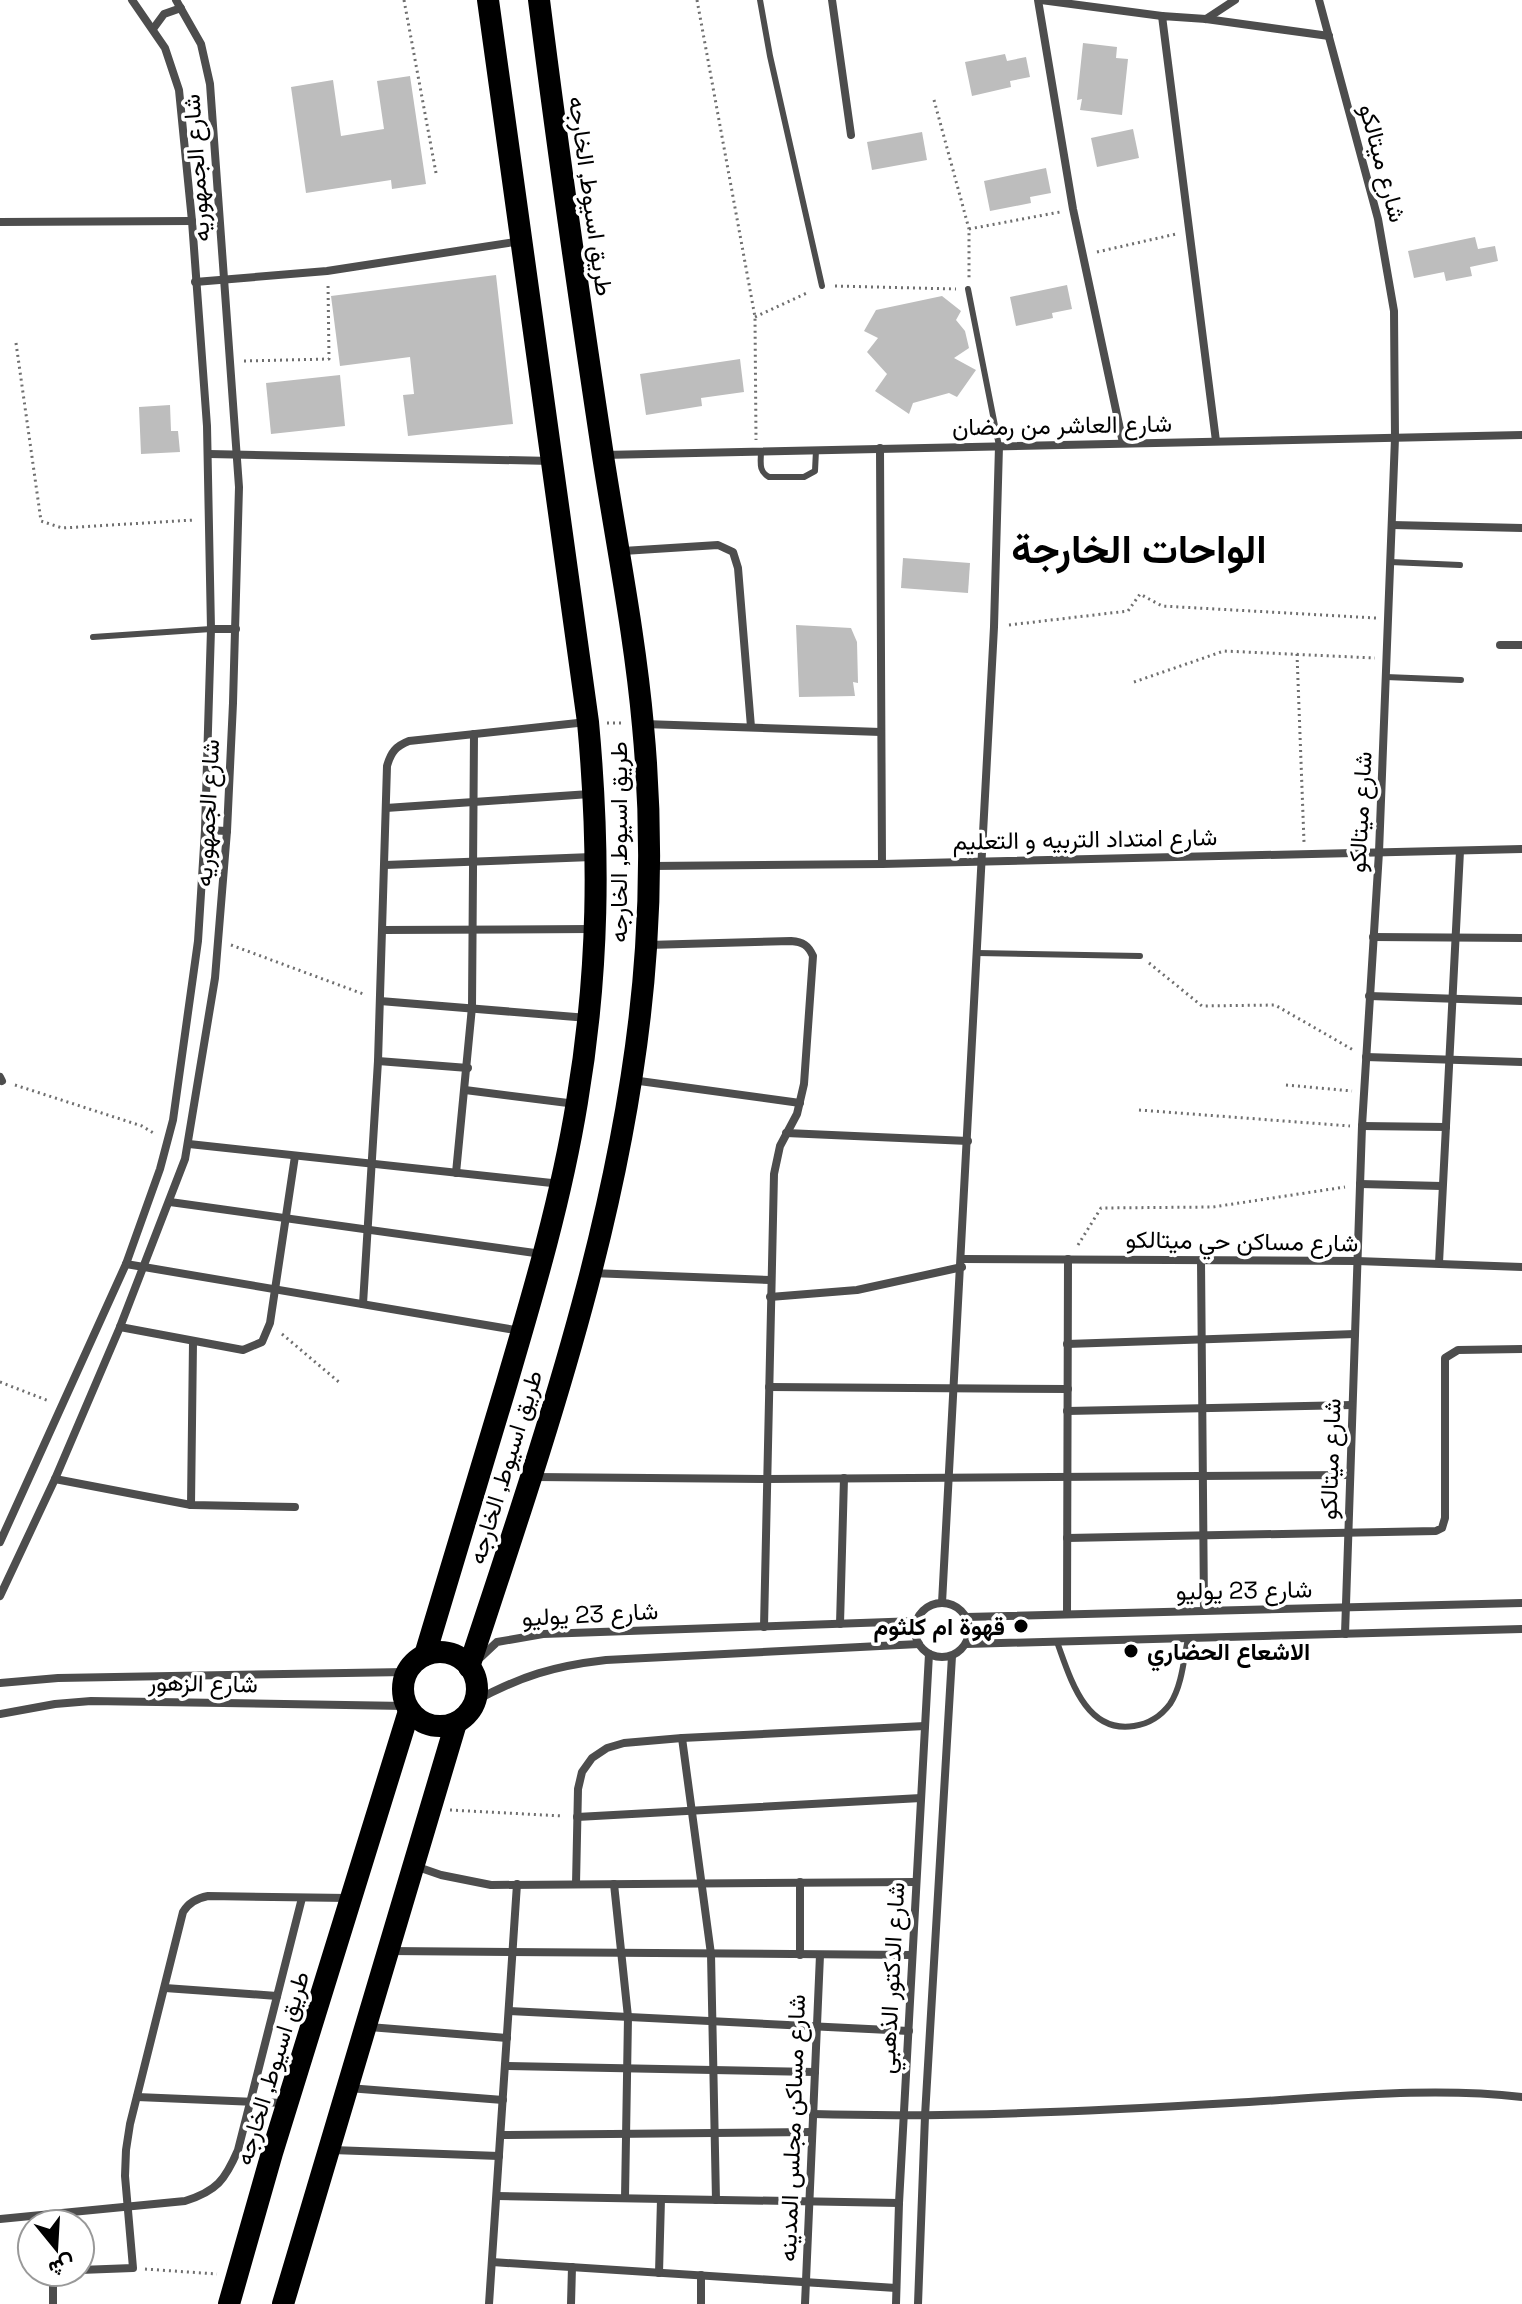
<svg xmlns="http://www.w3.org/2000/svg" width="1522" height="2304" viewBox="0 0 1522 2304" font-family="'Space Grotesk',Vazirmatn,sans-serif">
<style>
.building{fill:#bdbdbd}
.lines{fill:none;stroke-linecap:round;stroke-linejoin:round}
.path{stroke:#6f6f6f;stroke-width:3;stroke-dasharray:2 4;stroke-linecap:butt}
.service{stroke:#4d4d4d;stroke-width:6}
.minor{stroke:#4d4d4d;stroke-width:8}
.trunk{stroke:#000;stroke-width:22}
.poi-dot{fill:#000;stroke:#fff;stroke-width:3}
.labels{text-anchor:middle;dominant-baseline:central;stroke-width:7;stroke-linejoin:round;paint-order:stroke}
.street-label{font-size:24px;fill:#000;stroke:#fff}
.poi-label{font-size:24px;font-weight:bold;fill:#000;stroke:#fff;text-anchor:end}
.town-label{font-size:40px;font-weight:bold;fill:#000;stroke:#fff}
</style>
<rect width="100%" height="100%" fill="#fff"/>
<g class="building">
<path d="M1083 43 1117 47 1116 58 1128 59 1122 115 1080 110 1082 99 1077 100Z"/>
<path d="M1005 54 1007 61 1026 57 1030 77 1010 81 1011 87 972 96 965 62Z"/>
<path d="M410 76 426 184 392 189 391 180 306 193 291 87 333 80 341 136 384 129 377 81Z"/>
<path d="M1133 129 1139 158 1097 167 1091 138Z"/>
<path d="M922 132 927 160 872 170 867 142Z"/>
<path d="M1046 168 1051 193 1030 197 1031 203 990 211 984 181Z"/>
<path d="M1475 237 1478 249 1495 246 1498 261 1470 267 1472 276 1446 281 1444 272 1414 278 1408 251Z"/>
<path d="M496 275 513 424 408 436 403 395 414 394 410 357 340 366 331 296Z"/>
<path d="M1067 285 1072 309 1052 313 1053 318 1016 326 1010 297Z"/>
<path d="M942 296 961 311 956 320 965 331 969 348 954 358 976 370 957 397 949 393 913 403 909 414 875 391 887 374 867 352 878 338 864 331 876 310Z"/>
<path d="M740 359 744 392 701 398 702 406 646 415 640 374Z"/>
<path d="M340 375 345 426 271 434 266 383Z"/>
<path d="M170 405 171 431H178L180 452 141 454 139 407Z"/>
<path d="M903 558 970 563 968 593 901 588Z"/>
<path d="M796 625 851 628 857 642 858 683 853 682 855 696 799 697Z"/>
</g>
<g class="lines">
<g class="path">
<path d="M404 0 436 173"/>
<path d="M697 0 755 317 756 440"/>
<path d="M934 100 969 229V279"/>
<path d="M969 229 1060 212"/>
<path d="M1097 252 1176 234"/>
<path d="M835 286 956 289"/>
<path d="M755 317 809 292"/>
<path d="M16 343 41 521 62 528 194 520"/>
<path d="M244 361 329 359 328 283"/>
<path d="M1009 625 1128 611 1140 594 1162 606 1376 618"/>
<path d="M1297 654 1304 842"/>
<path d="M1134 682 1224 651 1375 658"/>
<path d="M607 723H623"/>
<path d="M231 945 366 995"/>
<path d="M1149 963 1202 1006 1275 1005 1355 1051"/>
<path d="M15 1085 142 1126 155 1134"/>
<path d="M1286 1085 1352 1091"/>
<path d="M1139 1110 1350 1126"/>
<path d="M1078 1245 1101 1208 1213 1207 1345 1187"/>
<path d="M282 1334 340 1383"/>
<path d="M0 1382 49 1401"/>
<path d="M450 1810 563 1816"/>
<path d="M145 2269 217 2274"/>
</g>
<g class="service">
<path d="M760 0 770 56 822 286"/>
<path d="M968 289 999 446"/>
<path d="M761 451C761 462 758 471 769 477H804L815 471 816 450"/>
<path d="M1390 562 1460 565"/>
<path d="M93 637 211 629"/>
<path d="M1386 677 1461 680"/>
<path d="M977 953 1140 956"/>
<path d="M1057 1642C1070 1677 1085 1734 1134 1726 1148 1724 1161 1716 1170 1704 1182 1686 1184 1658 1188 1638"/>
</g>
<g class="minor">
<path d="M832 0 851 135"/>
<path d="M1038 0 1073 209 1123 443"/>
<path d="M1041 0 1162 16"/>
<path d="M1319 0 1378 219 1394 311 1395 438 1379 852 1362 1126 1345 1634"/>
<path d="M1206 19 1235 0"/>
<path d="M153 29 164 14 181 8"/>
<path d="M0 222 192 221"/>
<path d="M195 282 327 271 521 241"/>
<path d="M1216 441 1162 16 1206 19 1329 36"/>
<path d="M880 448 882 864"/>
<path d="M209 454 552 461"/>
<path d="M603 455 1522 435"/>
<path d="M1392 525 1522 528"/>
<path d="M623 551 718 545 733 552 738 568 751 727"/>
<path d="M211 629H236"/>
<path d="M1500 645H1522"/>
<path d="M644 724 881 732"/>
<path d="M386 808 590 794"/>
<path d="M205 830 227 831"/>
<path d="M385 865 592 857"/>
<path d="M651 866 882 864 1522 849"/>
<path d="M383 930 591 929"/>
<path d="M1373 937 1522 938"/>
<path d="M647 945 791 941C803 942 808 945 813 956L804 1084 797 1114 780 1146 774 1174 764 1627"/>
<path d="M1369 996 1522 1001"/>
<path d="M380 1001 588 1018"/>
<path d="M1366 1057 1522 1062"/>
<path d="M378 1061 468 1068"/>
<path d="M0 1077 2 1081"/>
<path d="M632 1080 800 1103"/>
<path d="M465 1090 576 1104"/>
<path d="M1362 1126 1446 1127"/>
<path d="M786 1133 968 1141"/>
<path d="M189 1144 561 1184"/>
<path d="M456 1173 472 1007 474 734"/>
<path d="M1360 1184 1442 1186"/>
<path d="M170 1202 542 1254"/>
<path d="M962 1259 1357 1261 1522 1267"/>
<path d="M1201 1260 1204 1610"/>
<path d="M1439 1263 1460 851"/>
<path d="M126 1264 521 1331"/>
<path d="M591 1273 770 1280"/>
<path d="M770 1297 857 1290 962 1267"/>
<path d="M363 1304 378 1061 387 766C391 752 396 746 409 741L587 722"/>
<path d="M120 1327 243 1350 262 1342 270 1323 295 1156"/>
<path d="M1067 1344 1355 1334"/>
<path d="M769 1387 1068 1389"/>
<path d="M1067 1411 1352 1405"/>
<path d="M535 1477 768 1479 1349 1475"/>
<path d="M55 1479 191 1505 295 1507"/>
<path d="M191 1505 193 1342"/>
<path d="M1067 1538 1436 1531 1442 1528 1445 1518V1358L1458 1350 1522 1349"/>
<path d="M0 1542 126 1264 160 1169 173 1120 198 941 205 830 211 629 207 426 192 221 179 90 165 48 132 0"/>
<path d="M0 1596 55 1479 120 1327 185 1159 215 978 227 831 233 703 239 487 210 84 201 44 176 0"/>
<path d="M942 1603 994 627 999 446"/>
<circle cx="942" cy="1630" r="27"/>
<path d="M1067 1614 1068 1259"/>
<path d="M966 1617 1522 1603"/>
<path d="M840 1624 844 1478"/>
<path d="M966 1644 1522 1629"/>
<path d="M481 1657 497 1642 543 1634 917 1621"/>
<path d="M0 1683 58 1678 406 1672"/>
<path d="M475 1701C521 1676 554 1666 606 1660L919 1644"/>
<path d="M0 1714 55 1704 91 1701 406 1706"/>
<path d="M682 1738 711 1954 716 2200"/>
<path d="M577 1817 921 1798"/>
<path d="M415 1866 441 1875 491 1885 916 1882"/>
<path d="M800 1882V1955"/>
<path d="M576 1884 578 1789 582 1772 592 1758 607 1748 624 1743 682 1738 925 1726"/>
<path d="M614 1884 628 2017 625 2198"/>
<path d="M389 1951 912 1955"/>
<path d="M165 1988 277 1996"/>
<path d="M509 2011 909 2031"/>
<path d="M369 2027 507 2038"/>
<path d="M505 2066 815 2072"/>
<path d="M348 2088 503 2100"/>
<path d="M137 2097 283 2103"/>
<path d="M813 2114C953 2118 1092 2111 1231 2103 1327 2098 1426 2086 1522 2097"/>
<path d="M501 2135 812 2132"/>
<path d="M332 2150 499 2156"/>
<path d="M497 2196 899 2203"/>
<path d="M0 2219 185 2201C217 2191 225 2180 238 2150L302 1898"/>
<path d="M492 2262 896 2288"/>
<path d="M80 2270 133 2268 125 2176 126 2150 130 2124 183 1912C189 1902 197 1898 208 1896L348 1898"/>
<path d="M659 2273 661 2199"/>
<path d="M53 2304V2272"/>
<path d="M489 2304 517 1884"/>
<path d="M571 2304 572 2267"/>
<path d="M701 2304V2275"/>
<path d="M805 2304 820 1955"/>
<path d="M896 2304 899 2203 929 1654"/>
<path d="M918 2304 925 2116 952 1656"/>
</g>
<g class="trunk">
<circle cx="440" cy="1689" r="37"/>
<path d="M425 1655C452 1566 478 1477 505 1389 533 1294 561 1200 577 1102 599 972 600 852 588 722L488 0"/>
<path d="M469 1667C546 1433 630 1194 646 948 651 874 650 800 643 726 635 636 617 546 603 456 580 304 558 152 539 0"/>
<path d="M229 2304 272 2153 409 1711"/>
<path d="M283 2304 456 1723"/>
</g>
</g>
<g class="poi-dot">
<circle cx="1021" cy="1626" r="8"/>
<circle cx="1131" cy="1651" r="8"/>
</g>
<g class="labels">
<g class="street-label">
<text transform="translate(1383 163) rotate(75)">شارع ميتالكو</text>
<text transform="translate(196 168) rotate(-94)">شارع الجمهوريه</text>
<text transform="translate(591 196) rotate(82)">طريق اسيوط, الخارجه</text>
<text transform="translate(1062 425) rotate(-1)">شارع العاشر من رمضان</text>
<text transform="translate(1360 812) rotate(-87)">شارع ميتالكو</text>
<text transform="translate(207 813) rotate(-87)">شارع الجمهوريه</text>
<text transform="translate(1085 839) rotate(-1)">شارع امتداد التربيه و التعليم</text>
<text transform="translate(618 842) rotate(-90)">طريق اسيوط, الخارجه</text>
<text transform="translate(1242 1241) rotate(1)">شارع مساكن حي ميتالكو</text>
<text transform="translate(1330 1459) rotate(-88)">شارع ميتالكو</text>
<text transform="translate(505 1467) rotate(-73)">طريق اسيوط, الخارجه</text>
<text transform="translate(1244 1590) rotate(-1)">شارع 23 يوليو</text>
<text transform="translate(590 1614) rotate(-3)">شارع 23 يوليو</text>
<text transform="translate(203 1683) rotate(1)">شارع الزهور</text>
<text transform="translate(891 1978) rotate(-87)">شارع الدكتور الذهبي</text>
<text transform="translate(272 2068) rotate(-73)">طريق اسيوط, الخارجه</text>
<text transform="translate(792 2128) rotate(-88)">شارع مساكن مجلس المدينه</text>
</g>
<g class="poi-label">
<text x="1005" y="1626">قهوة ام كلثوم</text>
<text x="1147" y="1651" text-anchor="start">الاشعاع الحضاري</text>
</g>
<g class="town-label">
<text x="1139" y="549">الواحات الخارجة</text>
</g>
</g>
<g transform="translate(56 2248) rotate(162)"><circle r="38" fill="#ffffff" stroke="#999999" stroke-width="2"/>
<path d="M0-6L14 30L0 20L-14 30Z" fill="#000000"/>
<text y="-12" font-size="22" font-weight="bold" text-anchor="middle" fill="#000000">ش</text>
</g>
</svg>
